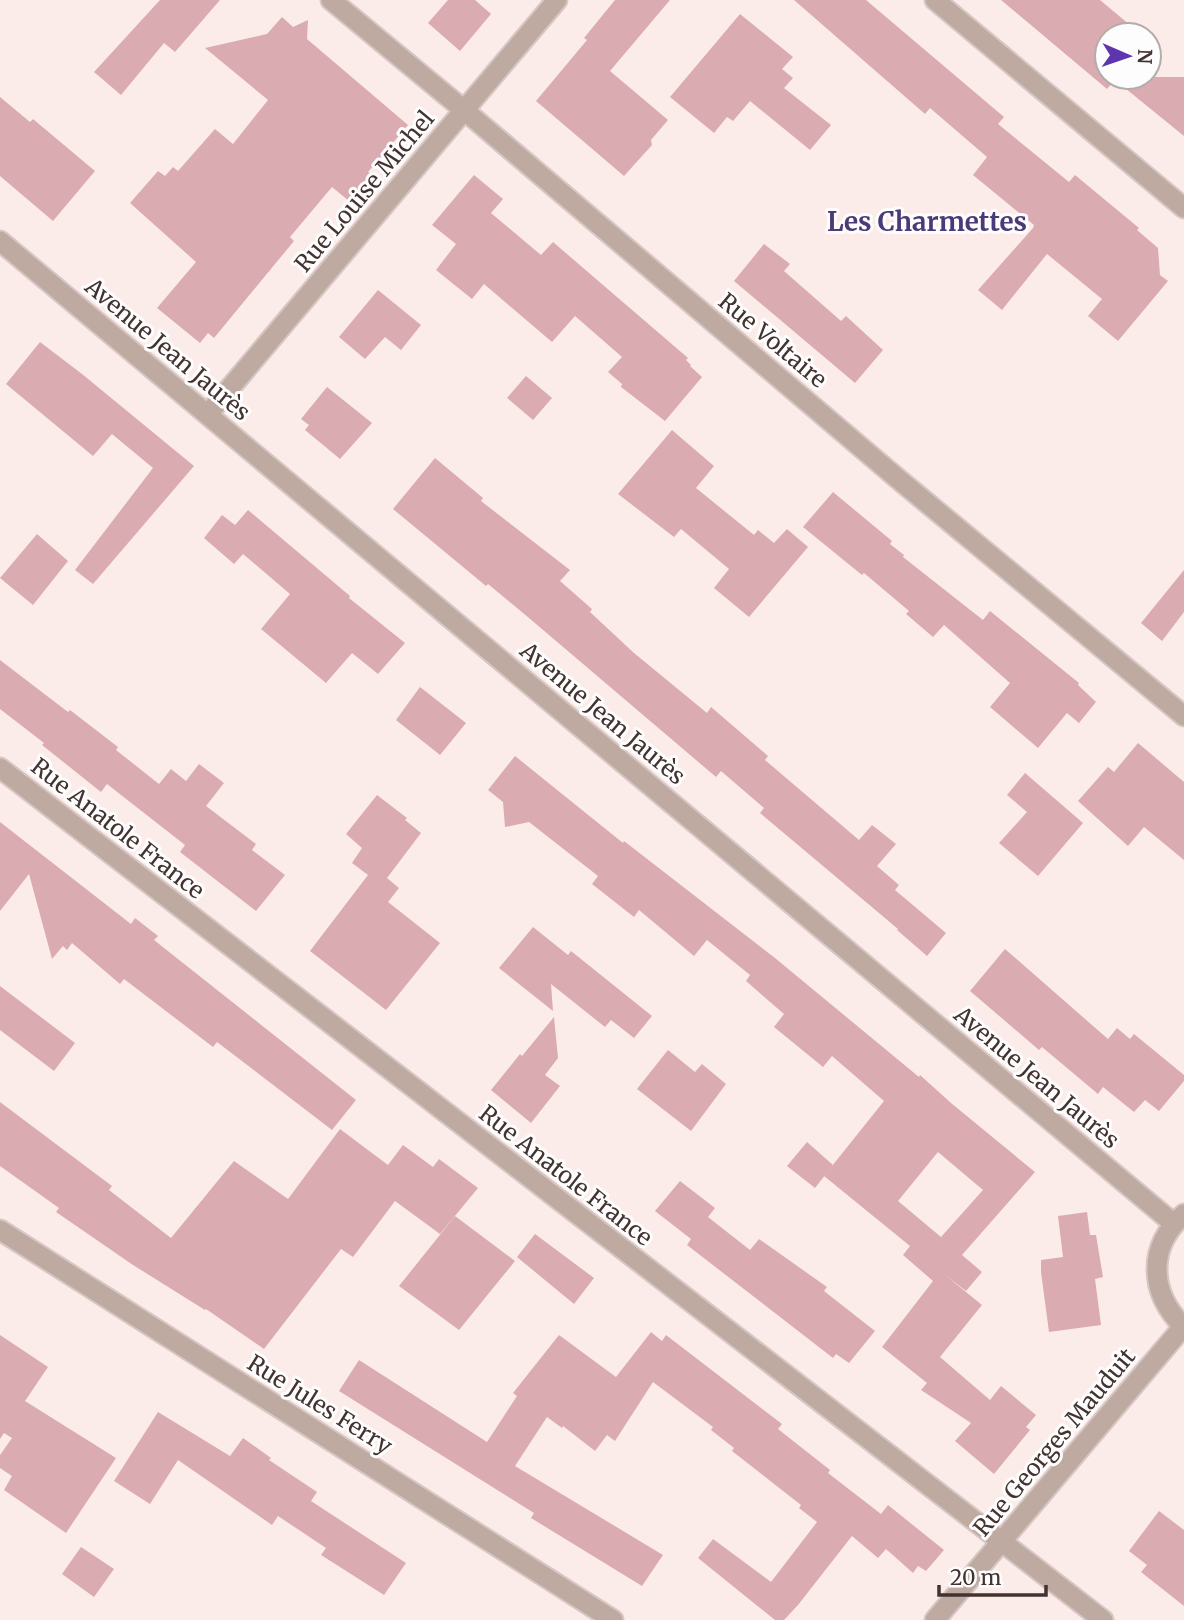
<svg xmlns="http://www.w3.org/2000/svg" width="1184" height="1620" viewBox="0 0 1184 1620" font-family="Merriweather,serif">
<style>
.building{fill:#dbabb2;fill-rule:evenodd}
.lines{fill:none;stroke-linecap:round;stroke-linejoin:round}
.minor-casing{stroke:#d7c7c4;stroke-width:23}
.minor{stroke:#beaaa1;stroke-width:19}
.labels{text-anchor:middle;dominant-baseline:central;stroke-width:6;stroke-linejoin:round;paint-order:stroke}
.street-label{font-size:23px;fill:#423331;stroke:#fdfdfd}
.quarter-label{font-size:26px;font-weight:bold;fill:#4a3a77;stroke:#fdfdfd}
</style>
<rect width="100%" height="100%" fill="#fcece9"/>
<g class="building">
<path d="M160 0H220L175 52 164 43 121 95 94 72Z"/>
<path d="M448 0H475L491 14 460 51 428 23Z"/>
<path d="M615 0H670L610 71 668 120 651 140 652 145 624 176 536 101 587 40 584 38Z"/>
<path d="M794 0H866L1004 117 998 124 1069 182 1075 175 1139 228 1137 230 1158 248 1160 275 1168 281 1118 341 1088 316 1102 299 1047 254 1002 310 978 290 1033 228 1034 225 973 175 987 157 930 108 925 114Z"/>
<path d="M1001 0H1100L1142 35H1107V77H1184V136L1115 80 1107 89Z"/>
<path d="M740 14 793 57 782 69 793 78 784 88 831 125 810 150 750 101 733 121 727 117 714 133 670 97Z"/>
<path d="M282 17 293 27 308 20 307 39 408 125 368 172 371 174 349 201 332 187 290 237 294 241 214 338 208 333 200 343 157 308 196 262 130 203 158 171 165 176 173 167 178 171 215 129 233 144 268 100 205 48 267 34Z"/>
<path d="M0 97 30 122 33 119 95 171 53 221 0 176Z"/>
<path d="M474 175 503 199 491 213 541 255 553 242 688 358 686 360 691 365 690 366 702 377 665 421 621 387 622 384 608 372 622 357 575 316 552 342 484 284 472 299 436 270 456 244 432 225Z"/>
<path d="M764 244 790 264 784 271 841 321 846 316 883 350 855 383 734 281Z"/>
<path d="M378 290 421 325 401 350 385 337 365 359 339 337Z"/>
<path d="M40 342 82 374 194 466 93 584 75 570 153 468 112 434 93 456 6 384Z"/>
<path d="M526 376 552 398 533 420 507 398Z"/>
<path d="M327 387 372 423 340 459 305 430 309 425 301 419Z"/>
<path d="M672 430 714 466 696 488 754 535 758 530 774 543 787 529 808 547 749 617 714 588 729 569 681 529 674 537 618 494Z"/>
<path d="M435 458 483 498 481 501 570 570 560 581 592 609 590 612 634 653 707 713 711 707 768 756 765 760 859 840 872 825 896 844 877 866 899 885 895 890 946 933 927 956 897 930 898 929 760 813 764 808 721 771 716 777 529 618 488 584 486 586 393 509Z"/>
<path d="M833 492 892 541 890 544 904 555 903 557 983 620 990 611 1079 683 1078 685 1096 702 1079 723 1067 713 1038 748 990 707 1010 683 944 625 933 637 906 614 909 611 864 573 862 575 803 527Z"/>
<path d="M248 510 350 596 349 598 405 643 378 674 352 653 326 683 261 629 290 594 243 554 234 564 204 538 222 515 235 525Z"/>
<path d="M37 534 68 561 33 605 0 578Z"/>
<path d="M1184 570V612L1162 641 1141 623Z"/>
<path d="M0 660 68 712 70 710 118 747 116 750 159 784 171 769 186 781 199 764 224 783 206 806 256 844 252 850 285 875 256 911 180 852 185 845 107 784 101 792 42 745 44 743 0 709Z"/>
<path d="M420 687 466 723 440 755 396 720Z"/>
<path d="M1138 743 1184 782V860L1144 827 1128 846 1078 801 1108 767 1114 772Z"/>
<path d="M515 756 623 843 624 841 775 958 919 1077 920 1075 951 1103 1035 1172 962 1255 982 1272 966 1291 945 1275 982 1305 940 1357 990 1400 1001 1386 1036 1415 1026 1427 1030 1430 994 1474 955 1441 971 1423 921 1390 927 1383 882 1347 933 1281 903 1255 910 1246 824 1176 884 1101 832 1056 823 1067 774 1027 784 1014 746 981 750 975 707 940 694 956 639 910 634 917 592 884 598 876 529 822 505 827 503 802 488 790ZM938 1152 983 1190 941 1237 898 1201Z"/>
<path d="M1025 773 1083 823 1038 876 999 843 1027 812 1007 795Z"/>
<path d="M377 795 407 818 405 820 421 833 387 878 399 888 388 902 440 943 386 1010 310 951 368 875 352 863 362 848 346 834Z"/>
<path d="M0 822 131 924 135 918 158 936 154 940 356 1100 332 1130 217 1042 213 1047 124 979 120 984 72 943 67 950 63 946 52 959 29 874 0 911Z"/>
<path d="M533 927 568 955 571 951 652 1016 634 1038 611 1020 605 1027 551 984 553 1011 499 968Z"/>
<path d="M1005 949 1108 1039 1117 1028 1130 1039 1134 1034 1184 1075V1081L1159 1111 1145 1100 1134 1112 1103 1087 1098 1094 1042 1047 1039 1050 970 991Z"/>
<path d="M0 986 75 1043 54 1071 0 1030Z"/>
<path d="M554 1017 558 1058 545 1075 560 1086 531 1123 491 1090 520 1054 522 1056Z"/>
<path d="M668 1050 695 1072 702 1064 726 1084 691 1131 637 1089Z"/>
<path d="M0 1102 112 1186 109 1190 171 1238 234 1161 288 1199 340 1129 388 1165 403 1145 433 1167 439 1159 478 1188 440 1234 395 1201 353 1257 341 1249 264 1349 206 1309 205 1310 133 1265 56 1212 59 1208 0 1166Z"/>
<path d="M807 1142 833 1165 815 1188 787 1166Z"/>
<path d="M680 1181 715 1208 708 1217 750 1250 759 1239 827 1287 824 1291 875 1331 849 1363 836 1354 833 1358 687 1245 691 1239 655 1211Z"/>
<path d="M1087 1212 1090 1235H1096L1103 1277 1095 1279 1101 1325 1049 1332 1041 1272V1260L1063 1257 1058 1216Z"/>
<path d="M455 1216 515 1261 459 1330 399 1286Z"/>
<path d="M535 1234 594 1278 574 1304 517 1257Z"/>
<path d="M651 1332 662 1341 666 1335 782 1424 778 1429 830 1470 828 1473 881 1514 888 1505 944 1550 926 1571 918 1566 913 1573 886 1549 878 1558 852 1536 798 1605 784 1620H775L698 1558 713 1539 771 1582 817 1522 799 1508 801 1505 732 1451 734 1448 711 1430 713 1427 653 1382 615 1441 607 1435 595 1451 563 1426 562 1428 547 1417 515 1466 663 1555 642 1586 531 1518 534 1513 339 1391 359 1360 487 1442 517 1396 513 1393 559 1335 616 1377Z"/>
<path d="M0 1335 48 1367 25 1401 116 1458 66 1533 4 1490 12 1476 0 1468V1455L12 1438 4 1433 0 1439Z"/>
<path d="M158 1412 230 1456 243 1438 271 1458 269 1460 317 1492 311 1501 406 1563 384 1595 321 1555 326 1548 278 1516 272 1525 178 1460 150 1504 114 1481Z"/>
<path d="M1159 1511 1184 1530V1606L1141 1572 1147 1565 1129 1551Z"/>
<path d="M81 1547 114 1569 94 1597 62 1574Z"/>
</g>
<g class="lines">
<g class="minor-casing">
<g id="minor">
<path d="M331 0 464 110 897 478 1184 716"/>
<path d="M935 0 1184 208"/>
<path d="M0 241 1173 1223"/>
<path d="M208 414 557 0"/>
<path d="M0 768 1103 1620"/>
<path d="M1184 1214C1147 1247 1149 1293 1184 1327"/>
<path d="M0 1230 613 1620"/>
<path d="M935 1620 1183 1327"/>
</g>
</g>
<use href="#minor" class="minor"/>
</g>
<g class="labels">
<g class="street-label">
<text transform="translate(364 191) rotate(-50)">Rue Louise Michel</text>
<text transform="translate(773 340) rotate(40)">Rue Voltaire</text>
<text transform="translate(168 349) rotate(40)">Avenue Jean Jaurès</text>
<text transform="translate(603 713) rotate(40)">Avenue Jean Jaurès</text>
<text transform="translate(118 828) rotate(38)">Rue Anatole France</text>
<text transform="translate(1037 1077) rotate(40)">Avenue Jean Jaurès</text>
<text transform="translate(566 1175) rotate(38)">Rue Anatole France</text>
<text transform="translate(320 1404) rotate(32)">Rue Jules Ferry</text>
<text transform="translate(1054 1442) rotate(-50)">Rue Georges Mauduit</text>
</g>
<g class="quarter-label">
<text x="927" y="221">Les Charmettes</text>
</g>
</g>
<g transform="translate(1128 56) rotate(92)"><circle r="33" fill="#fdfdfd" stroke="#b2acab" stroke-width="2"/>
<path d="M0-5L12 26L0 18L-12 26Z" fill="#5d36ae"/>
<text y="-10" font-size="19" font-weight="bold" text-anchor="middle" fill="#423331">N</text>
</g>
<path d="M939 1585v10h107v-10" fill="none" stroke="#423331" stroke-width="3.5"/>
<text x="950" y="1585" font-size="21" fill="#423331" stroke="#fdfdfd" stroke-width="5" paint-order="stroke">20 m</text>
</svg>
